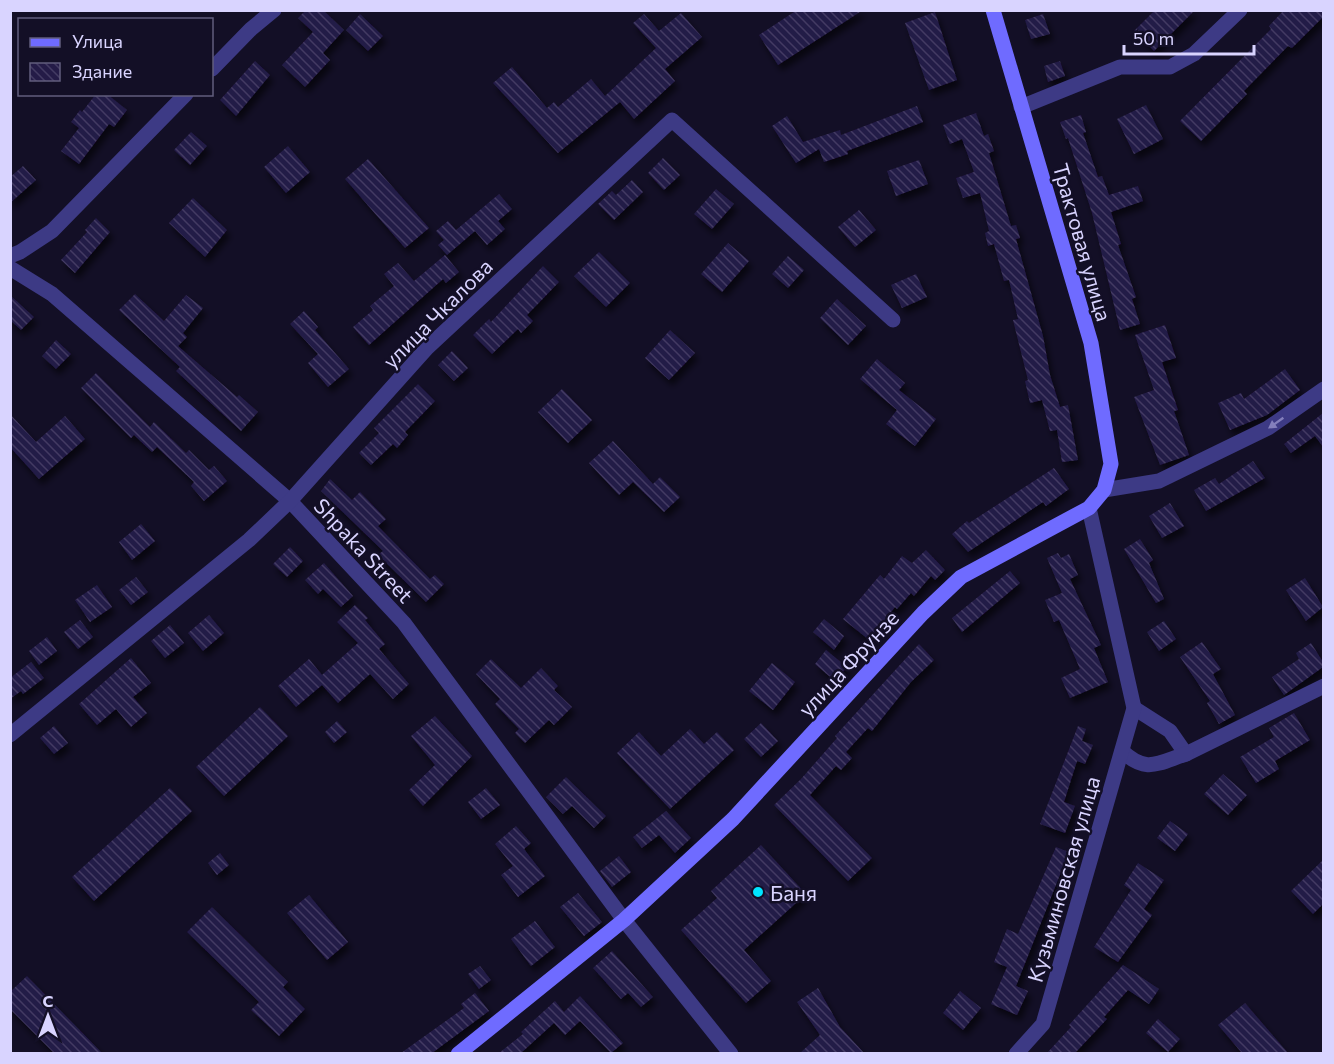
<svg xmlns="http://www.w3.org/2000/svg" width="1334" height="1064" viewBox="0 0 1334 1064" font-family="Commissioner,sans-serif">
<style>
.building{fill:url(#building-back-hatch);filter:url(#shadow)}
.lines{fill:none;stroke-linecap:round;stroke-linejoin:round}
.street{stroke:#3d3a85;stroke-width:15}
.secondary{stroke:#6f6bff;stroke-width:15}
.oneway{fill:#837fbc}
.poi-dot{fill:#00e5ff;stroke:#130f26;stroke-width:2}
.labels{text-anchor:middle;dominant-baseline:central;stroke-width:5;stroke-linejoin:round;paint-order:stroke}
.street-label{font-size:21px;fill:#d9d4ff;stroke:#130f26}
.poi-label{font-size:21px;fill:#d9d4ff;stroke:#130f26;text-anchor:start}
</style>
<defs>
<pattern id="building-back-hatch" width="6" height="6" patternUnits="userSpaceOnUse" patternTransform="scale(1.5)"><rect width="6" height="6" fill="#241b47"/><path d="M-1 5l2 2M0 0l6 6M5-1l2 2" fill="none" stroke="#433b63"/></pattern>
<filter id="shadow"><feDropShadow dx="3.5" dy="6" stdDeviation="3" flood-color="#0009"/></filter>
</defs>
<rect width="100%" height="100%" fill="#130f26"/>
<g class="building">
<path d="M306 10H323L344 30 323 53 330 60 305 87 282 65 313 32 298 18Z"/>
<path d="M797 10H863L778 65 759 35Z"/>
<path d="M1155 10H1195L1154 51 1134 31Z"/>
<path d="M1284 10H1323V17L1292 48 1288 46 1244 91 1247 94 1201 141 1180 121 1271 29 1269 26Z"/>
<path d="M935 12 957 80 929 90 905 23Z"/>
<path d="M681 13 702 37 665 69 675 81 634 119 620 102 558 153 493 83 512 67 547 108 554 102 558 107 591 79 605 96 656 48 633 23 644 14 659 31Z"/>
<path d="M360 14 383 36 368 51 346 30Z"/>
<path d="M1043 14 1050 34 1031 39 1025 20Z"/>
<path d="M255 61 270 75 236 116 220 100Z"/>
<path d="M1060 61 1065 76 1048 82 1044 66Z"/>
<path d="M96 94H107L127 110 114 127 109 124 79 164 61 151 79 128 71 122 80 110 82 112Z"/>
<path d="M1146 105 1163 139 1134 154 1117 119Z"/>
<path d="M917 106 923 122 847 151 848 154 824 162 819 149 796 163 772 126 787 116 803 142 840 130 841 135Z"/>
<path d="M976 113 984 136 988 134 994 151 989 153 1011 226 1016 225 1020 238 1016 239 1043 336 1050 375 1060 407 1068 405 1078 460 1062 462 1057 430 1050 431 1042 400 1030 403 1025 381 1028 380 1013 320 1018 319 1009 280 1004 281 994 244 988 246 985 233 989 231 980 193 963 198 956 178 974 172 962 139 950 144 943 125Z"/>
<path d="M1081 115 1086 132 1083 133 1098 177 1102 176 1109 195 1138 186 1143 201 1111 212 1121 244 1118 245 1136 297 1132 299 1140 324 1120 330 1092 213 1068 138 1066 139 1060 122Z"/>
<path d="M191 132 207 146 190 165 174 150Z"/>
<path d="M288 146 310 172 286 193 264 167Z"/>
<path d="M663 158 680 175 664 190 648 173Z"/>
<path d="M368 159 429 228 405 248 345 179Z"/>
<path d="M919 160 928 184 896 196 887 171Z"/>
<path d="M23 166 36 180 10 203V177Z"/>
<path d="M632 180 643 192 614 220 598 204 612 191 616 195Z"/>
<path d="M716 189 734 204 712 229 694 214Z"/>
<path d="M499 194 512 209 498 221 505 229 487 245 475 231 447 255 438 245 444 240 436 231 448 221 456 230Z"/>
<path d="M193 198 227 230 205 257 169 223Z"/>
<path d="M859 210 876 230 855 247 838 227Z"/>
<path d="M96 218 110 232 75 273 61 260 87 232 85 230Z"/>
<path d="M728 243 749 261 722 292 701 274Z"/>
<path d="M599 252 630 283 606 307 574 276Z"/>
<path d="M445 255 459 272 446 283 443 279 369 345 353 327 373 310 370 306 394 286 384 274 398 263 414 281Z"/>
<path d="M788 256 804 270 788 288 772 274Z"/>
<path d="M543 266 559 282 527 315 533 321 521 333 518 329 492 354 473 335 489 319 491 322Z"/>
<path d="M916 274 927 297 902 308 891 285Z"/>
<path d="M135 294 164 321 186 295 203 308 183 333 187 337 178 346 237 397 239 395 258 412 241 431 176 371 180 367 119 310Z"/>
<path d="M10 295 34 317 21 330 10 320Z"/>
<path d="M837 299 866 326 848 345 820 318Z"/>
<path d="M304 311 318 327 315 330 349 369 328 387 308 363 318 354 290 324Z"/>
<path d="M1165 325 1176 358 1162 362 1178 410 1174 411 1189 455 1160 465 1134 397 1154 390 1135 335Z"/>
<path d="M670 330 695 353 669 380 645 358Z"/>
<path d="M56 340 71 354 56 369 42 356Z"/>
<path d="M452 351 468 368 454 381 438 365Z"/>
<path d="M877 359 905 383 899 390 936 419 915 446 886 424 897 410 860 379Z"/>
<path d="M1285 369 1300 390 1267 415 1230 430 1218 403 1241 393 1244 399Z"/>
<path d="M96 373 150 427 154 422 186 453 189 450 209 470 214 466 227 481 204 501 191 486 194 482 157 447 152 452 134 435 131 438 81 388Z"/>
<path d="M418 384 435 401 405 432 408 435 397 448 393 444 371 465 359 453 379 433 374 428Z"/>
<path d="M562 389 592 420 568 443 538 412Z"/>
<path d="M1323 413V447L1315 436 1291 453 1284 444Z"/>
<path d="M10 414 36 442 65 416 85 439 39 479 10 447Z"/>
<path d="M613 441 653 484 660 477 680 497 664 512 633 482 619 495 589 463Z"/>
<path d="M1253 461 1265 478 1206 511 1194 490 1215 478 1219 484Z"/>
<path d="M1054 468 1069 489 1046 506 1043 502 968 552 952 534 967 521 969 523Z"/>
<path d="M330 479 352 500 360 492 386 519 378 526 430 579 435 575 444 584 426 602 378 555 383 551 321 491Z"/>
<path d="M1170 503 1184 526 1162 538 1149 516Z"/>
<path d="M141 524 155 541 132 560 119 542Z"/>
<path d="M1140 539 1153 560 1149 563 1164 599 1156 603 1124 549Z"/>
<path d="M290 547 303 561 287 577 273 564Z"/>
<path d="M926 550 945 570 935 580 931 576 914 596 911 593 897 609 895 607 869 640 843 619 880 575 884 579 902 556 912 563Z"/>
<path d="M1058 553 1061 558 1069 554 1078 575 1070 579 1101 645 1094 648 1108 682 1070 698 1061 678 1080 669 1059 620 1054 622 1045 600 1062 593 1047 558Z"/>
<path d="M324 563 353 596 341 607 323 589 318 594 305 580Z"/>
<path d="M1010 571 1020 583 962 632 952 618Z"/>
<path d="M136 577 148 592 131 605 119 590Z"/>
<path d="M1305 578 1323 607 1306 621 1286 590Z"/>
<path d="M97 585 112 607 90 622 75 600Z"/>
<path d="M355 605 368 618 365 620 385 644 379 649 409 684 393 699 370 674 338 703 322 685 296 707 278 686 309 659 322 675 358 643 337 622Z"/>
<path d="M209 615 224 633 203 651 188 633Z"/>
<path d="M824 619 844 636 834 650 813 632Z"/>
<path d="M80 620 93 637 78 649 64 632Z"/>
<path d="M1164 621 1176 639 1159 651 1147 632Z"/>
<path d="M170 625 184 643 165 658 151 641Z"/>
<path d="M47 637 57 651 39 665 29 651Z"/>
<path d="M1202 642 1221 669 1213 674 1235 715 1219 724 1207 703 1210 701 1180 657Z"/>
<path d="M1311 643 1323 662V667L1284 695 1272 677 1299 659 1296 653Z"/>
<path d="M919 644 934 660 911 682 872 731 868 728 846 752 852 758 841 770 836 766 810 795 872 858 848 881 774 805 801 779 837 738 835 736Z"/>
<path d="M826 650 847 667 835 681 815 664Z"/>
<path d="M131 658 151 683 133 697 147 713 131 727 116 709 97 725 79 704Z"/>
<path d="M491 659 521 688 541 668 558 686 554 690 572 707 554 725 549 720 525 743 515 733 519 729 495 704 500 699 476 674Z"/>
<path d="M31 662 44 678 23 694 21 691 10 699V678Z"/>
<path d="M772 663 795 682 773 710 749 691Z"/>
<path d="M260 707 288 736 224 796 196 767Z"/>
<path d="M1294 713 1310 740 1275 761 1279 769 1256 783 1240 757 1274 737 1269 728Z"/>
<path d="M435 716 472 756 423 806 409 790 435 765 411 736Z"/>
<path d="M337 721 347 732 334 743 325 732Z"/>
<path d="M761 723 778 741 761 757 744 739Z"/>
<path d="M54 726 68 743 54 754 40 738Z"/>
<path d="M1078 726 1086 729 1082 741 1093 745 1085 764 1077 761 1064 802 1075 806 1065 833 1040 824Z"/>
<path d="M690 729 704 744 717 732 734 750 670 809 617 753 639 732 661 756Z"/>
<path d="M1223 774 1247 795 1228 815 1204 794Z"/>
<path d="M566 777 606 816 594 828 572 806 563 814 546 797Z"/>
<path d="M170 788 192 811 94 901 72 877Z"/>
<path d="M486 788 500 805 481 819 468 802Z"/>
<path d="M666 811 691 838 675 853 659 835 642 848 633 837Z"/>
<path d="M1170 821 1188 834 1175 851 1157 838Z"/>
<path d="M516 826 531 843 524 849 545 876 518 897 501 875 513 866 495 844Z"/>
<path d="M761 845 806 894 744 950 771 981 746 1003 681 930 717 898 711 891Z"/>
<path d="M1056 847 1069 852 1016 986 1028 991 1017 1015 991 1004 1007 967 994 962 1007 929 1018 934Z"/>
<path d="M220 853 229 865 217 875 208 863Z"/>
<path d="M619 856 631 872 612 887 600 871Z"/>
<path d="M1323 860V904L1313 914 1291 891Z"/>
<path d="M1138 863 1164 880 1144 909 1152 915 1118 962 1094 947 1131 890 1124 885Z"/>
<path d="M578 893 602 922 584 936 560 907Z"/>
<path d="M309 895 348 942 327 960 287 913Z"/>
<path d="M212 907 288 982 283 987 305 1009 279 1036 251 1010 259 1002 187 932Z"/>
<path d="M535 921 555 947 531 966 511 939Z"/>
<path d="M612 951 653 997 641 1007 628 993 621 999 593 968Z"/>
<path d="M1123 965 1159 989 1149 1004 1128 990 1104 1017 1107 1019 1075 1053H1047L1071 1027 1069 1025Z"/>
<path d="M480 966 491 980 479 989 468 974Z"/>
<path d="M27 976 102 1053H54L10 1009V992Z"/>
<path d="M818 988 840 1027 864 1053H800L820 1035 797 1002Z"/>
<path d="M960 991 981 1008 963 1030 943 1013Z"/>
<path d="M475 993 489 1011 432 1053H401L464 1008 461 1004Z"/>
<path d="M580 996 623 1043 611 1053 580 1021 565 1035 554 1023 521 1053H499L523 1034 521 1032 555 1001 564 1012Z"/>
<path d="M1245 1003 1288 1053H1242L1218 1025Z"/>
<path d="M1158 1019 1180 1039 1168 1052 1146 1033Z"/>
</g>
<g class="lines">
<g class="street">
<path d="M212 69 251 29 274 10"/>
<path d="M1021 107 1120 67H1170L1194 54 1240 10"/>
<path d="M10 256 20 252 52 231 186 94"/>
<path d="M10 268 52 294 290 501 404 623 624 920 731 1054"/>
<path d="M1104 490 1159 481 1268 428 1324 389"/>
<path d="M1134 708 1170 731 1186 754 1324 686"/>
<path d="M10 735 249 540 290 501 427 348 672 120 893 320"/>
<path d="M1122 751C1146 774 1158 763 1186 754"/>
<path d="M1016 1054 1043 1024 1134 708 1089 508"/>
</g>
<path class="secondary" d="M458 1054 624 920 733 819 923 613 961 577 1089 508 1104 490 1111 464 1091 343 993 10"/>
</g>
<defs><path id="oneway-solid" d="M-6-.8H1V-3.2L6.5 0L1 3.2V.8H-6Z" transform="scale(1.5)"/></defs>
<use class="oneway" href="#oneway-solid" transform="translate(1276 423) rotate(145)"/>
<circle class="poi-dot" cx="758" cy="892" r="6"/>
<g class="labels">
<g class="street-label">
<text transform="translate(1083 242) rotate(74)">Трактовая улица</text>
<text transform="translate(437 313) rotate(-45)">улица Чкалова</text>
<text transform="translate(364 550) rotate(47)">Shpaka Street</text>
<text transform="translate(848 663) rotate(-47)">улица Фрунзе</text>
<text transform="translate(1063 879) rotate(-74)">Кузьминовская улица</text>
</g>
<g class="poi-label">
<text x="770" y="892">Баня</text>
</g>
</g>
<rect width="1334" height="1064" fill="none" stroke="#d9d4ff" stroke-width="24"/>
<rect x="18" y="18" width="195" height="78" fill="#130f26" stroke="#625e7d" stroke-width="1.5"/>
<rect x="30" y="38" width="30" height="9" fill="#6f6bff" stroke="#625e7d" stroke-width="1.5"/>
<text x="72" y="48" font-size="18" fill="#d9d4ff">Улица</text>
<rect x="30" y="63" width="30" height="18" fill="url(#building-back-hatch)" stroke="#625e7d" stroke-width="1.5"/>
<text x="72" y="78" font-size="18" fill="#d9d4ff">Здание</text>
<g transform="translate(48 1016)" stroke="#130f26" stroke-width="4.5" paint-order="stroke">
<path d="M0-4.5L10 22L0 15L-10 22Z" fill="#d9d4ff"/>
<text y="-9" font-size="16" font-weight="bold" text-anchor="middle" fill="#d9d4ff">С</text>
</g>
<path d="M1124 45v9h130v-9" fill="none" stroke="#d9d4ff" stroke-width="3"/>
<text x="1133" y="45" font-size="18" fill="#d9d4ff" stroke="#130f26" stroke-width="4.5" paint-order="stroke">50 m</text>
</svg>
